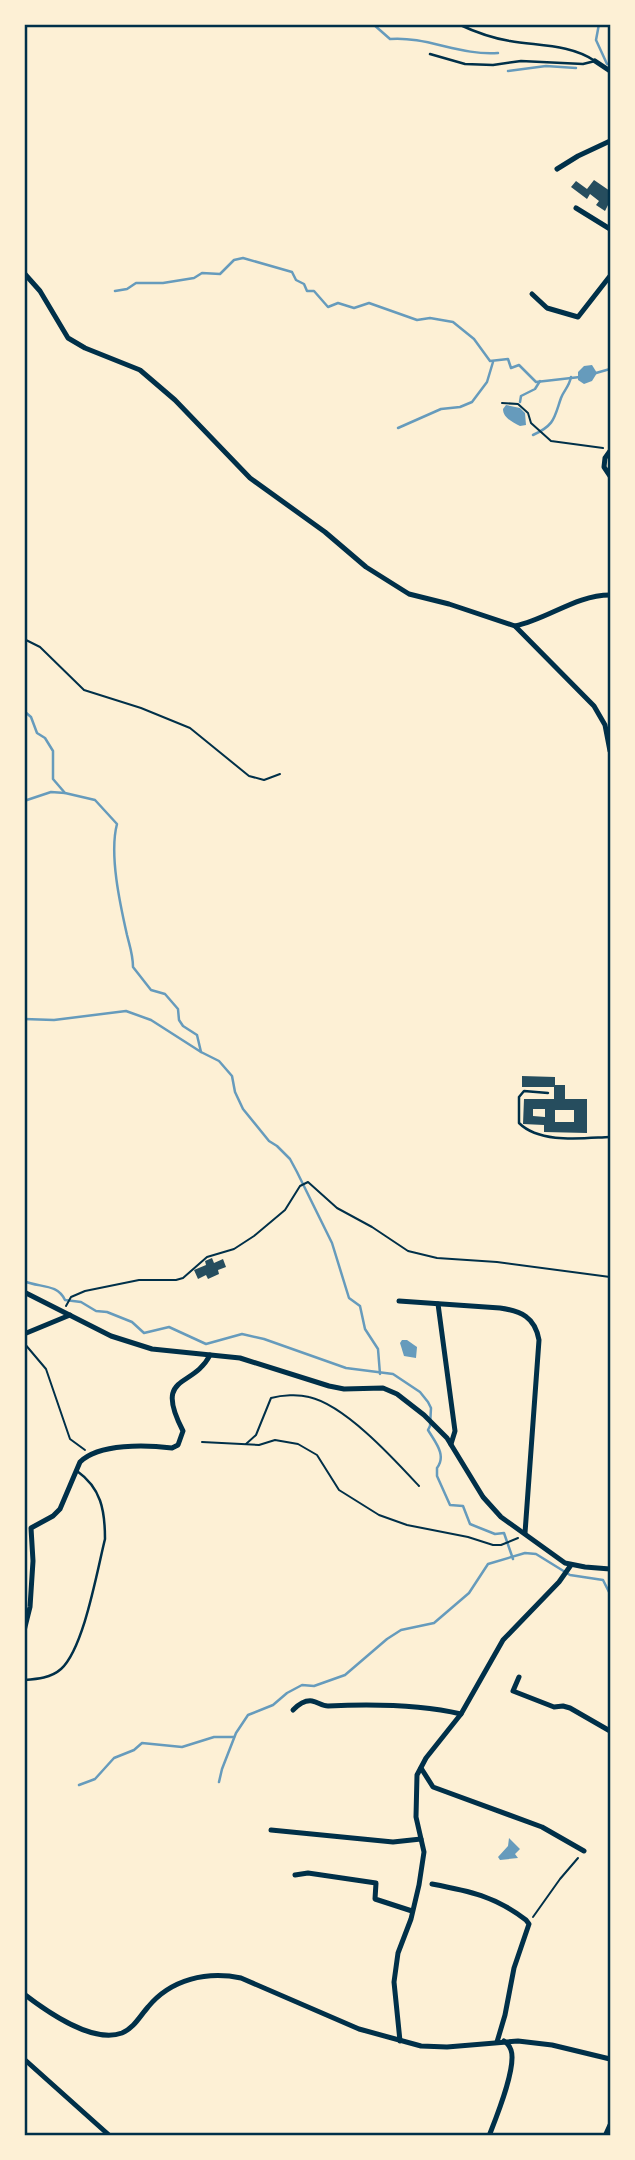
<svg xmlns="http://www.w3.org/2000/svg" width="635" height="2160" viewBox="0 0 635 2160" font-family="Overpass,sans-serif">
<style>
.water{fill:#669bbc}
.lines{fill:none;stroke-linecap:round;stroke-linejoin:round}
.stream{stroke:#669bbc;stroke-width:2.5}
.building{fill:#264d5e;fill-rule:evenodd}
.path{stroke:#003049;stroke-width:2}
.service{stroke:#003049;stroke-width:2.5}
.minor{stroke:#003049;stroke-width:5}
.neatline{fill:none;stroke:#003049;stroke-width:2.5}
</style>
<rect width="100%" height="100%" fill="#fdf0d5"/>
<g class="water">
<path d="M592 365 597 373 592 381 584 384 578 380V372L584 366Z"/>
<path d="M506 405 520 408 525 413 526 425 520 426C513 422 503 418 503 409Z"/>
<path d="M402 1340H407L417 1347 416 1358 404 1356 400 1343Z"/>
<path d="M509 1838 520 1849 515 1854 518 1858 500 1860 498 1857 508 1846Z"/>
</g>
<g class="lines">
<g class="stream">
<path d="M373 24 390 39C426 36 461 56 498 53"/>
<path d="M599 24 596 40 607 64"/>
<path d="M508 71 546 66 576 68"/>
<path d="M115 291 127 289 136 283H163L194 278 202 273 220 274 234 260 243 258 292 272 296 280 304 284 307 291H314L328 307 338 303 354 308 369 303 417 320 430 318 453 322 474 339 490 361 508 359 511 368 519 365 536 382 580 377"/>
<path d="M596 373 610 369"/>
<path d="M520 402 521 396 535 389 540 381"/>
<path d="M398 428 441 409 460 407 472 402 487 382 493 362"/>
<path d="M533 435C555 425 554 418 561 398 564 390 569 387 571 377"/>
<path d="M24 711 31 717 37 733 45 738 53 751V779L65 793 95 800 117 824C109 854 120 904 127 935 130 947 133 955 133 967L151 990 165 994 178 1009 179 1020 183 1026 197 1035 201 1052 219 1061 232 1076 235 1092 243 1109 269 1141 277 1146 290 1159 297 1172 332 1243 349 1298 360 1306 365 1329 378 1349 380 1374"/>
<path d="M24 801 51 792 65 793"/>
<path d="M24 1019 54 1020 126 1011 151 1020 201 1052"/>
<path d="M24 1281C39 1288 57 1283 65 1300L81 1302 96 1311 107 1312 132 1322 144 1333 169 1327 206 1344 242 1334 264 1339 346 1368 393 1374 420 1392 428 1402 431 1408 430 1426 428 1430C435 1442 447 1455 437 1468V1476L450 1505 463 1506 470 1524 495 1534 504 1533 513 1559"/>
<path d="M219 1782 222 1769 236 1733 248 1715 273 1705 287 1693 302 1685 314 1686 345 1675 387 1639 401 1630 434 1623 469 1593 488 1564 525 1553 536 1554 570 1575 603 1580 610 1594"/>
<path d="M79 1785 95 1779 114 1758 134 1750 142 1743 182 1747 214 1737H234"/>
</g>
</g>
<g class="building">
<path d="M594 180 610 191V201L605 211 596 205 599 201 590 194 587 199 571 187 576 181 587 189Z"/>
<path d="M522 1076 555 1077V1085H565V1099H587V1133L544 1132V1125L523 1124 524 1099H554V1087H522ZM533 1109H545V1117L533 1116ZM555 1110H574V1122H555Z"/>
<path d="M212 1258 214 1263 223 1259 226 1267 218 1270 219 1274 208 1279 206 1275 198 1279 194 1270 206 1265 205 1261Z"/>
</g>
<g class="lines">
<g class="path">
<path d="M502 403 518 404 528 413 531 423 551 441 603 448"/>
<path d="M24 639 40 647 84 690 141 708 190 728 249 776 264 780 280 774"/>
<path d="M66 1306 71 1297 85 1291 139 1280H176L183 1278 207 1257 234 1249 254 1236 285 1210 300 1186 308 1182 337 1208 372 1227 408 1251 437 1258 497 1262 610 1277"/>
<path d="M24 1343 46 1369 70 1439 85 1450"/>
<path d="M202 1442 259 1445 275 1440 298 1444 317 1455 339 1490 379 1515 407 1525 468 1537 493 1545H501L518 1538"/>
<path d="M246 1444 256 1435 271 1398C282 1395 298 1394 309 1397 345 1405 394 1459 419 1486"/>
<path d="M533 1917 560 1879 578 1858"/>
</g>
<g class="service">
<path d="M458 24C475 32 491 38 510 41 538 46 570 44 595 61"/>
<path d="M430 54 465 64 493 65 521 61 583 64 595 61"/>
<path d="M548 1093 524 1091 519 1097V1123C540 1144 583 1138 610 1137"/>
<path d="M24 1680C37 1679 51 1678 61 1669 84 1648 97 1571 105 1539 105 1510 101 1488 77 1471"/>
</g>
<g class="minor">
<path d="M595 61 610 71"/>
<path d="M557 169 578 156 610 141"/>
<path d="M576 208 610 229"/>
<path d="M24 273 40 291 68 338 85 348 140 370 175 400 250 478 325 532 366 567 409 594 449 604 515 626 594 706 605 725 610 751"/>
<path d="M532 294 547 308 578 317 610 276"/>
<path d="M610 451 605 458 604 467 610 476"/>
<path d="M515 626C548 619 576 595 610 595"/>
<path d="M24 1292 111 1336 152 1349 240 1358 329 1386 344 1389 383 1388 397 1394 424 1415 447 1438 483 1497 501 1517 565 1563 585 1567 610 1569"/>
<path d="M399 1301 500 1308C521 1311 535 1317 539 1340L525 1533"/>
<path d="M438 1304 455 1431 451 1444"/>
<path d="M24 1334 70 1315"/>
<path d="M24 1631 30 1607 33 1561 31 1528 53 1516 60 1509 80 1462C99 1443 147 1445 172 1448L178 1445 183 1431C153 1373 193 1389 210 1355"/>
<path d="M519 1677 513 1691 554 1707 563 1706 570 1708 610 1731"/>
<path d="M293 1710C298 1705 305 1700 312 1701 318 1702 322 1706 328 1706 371 1704 418 1704 461 1714"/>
<path d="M421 1768 433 1787 542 1827 584 1851"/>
<path d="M271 1830 393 1842 421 1839"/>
<path d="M295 1875 308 1873 376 1883 375 1899 412 1911"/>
<path d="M432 1884C469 1891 495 1896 526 1920L529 1924 514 1968 505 2015 497 2042"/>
<path d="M24 1994C46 2011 93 2044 122 2033 134 2028 140 2016 148 2007 171 1979 207 1971 241 1978L359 2029 421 2046 447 2047 518 2041 552 2045 610 2059"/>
<path d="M400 2041 394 1982 398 1953 411 1919 419 1885 424 1852 416 1817 417 1775 426 1758 461 1714 503 1640 559 1582 571 1565"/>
<path d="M24 2059 110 2136"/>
<path d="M489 2136C496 2118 517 2067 511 2050 510 2047 507 2043 504 2041"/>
<path d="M605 2136 610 2125"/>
</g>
</g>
<rect width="635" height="2160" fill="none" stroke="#fdf0d5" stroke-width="52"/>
<rect x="26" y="26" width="583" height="2108" class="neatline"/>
</svg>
